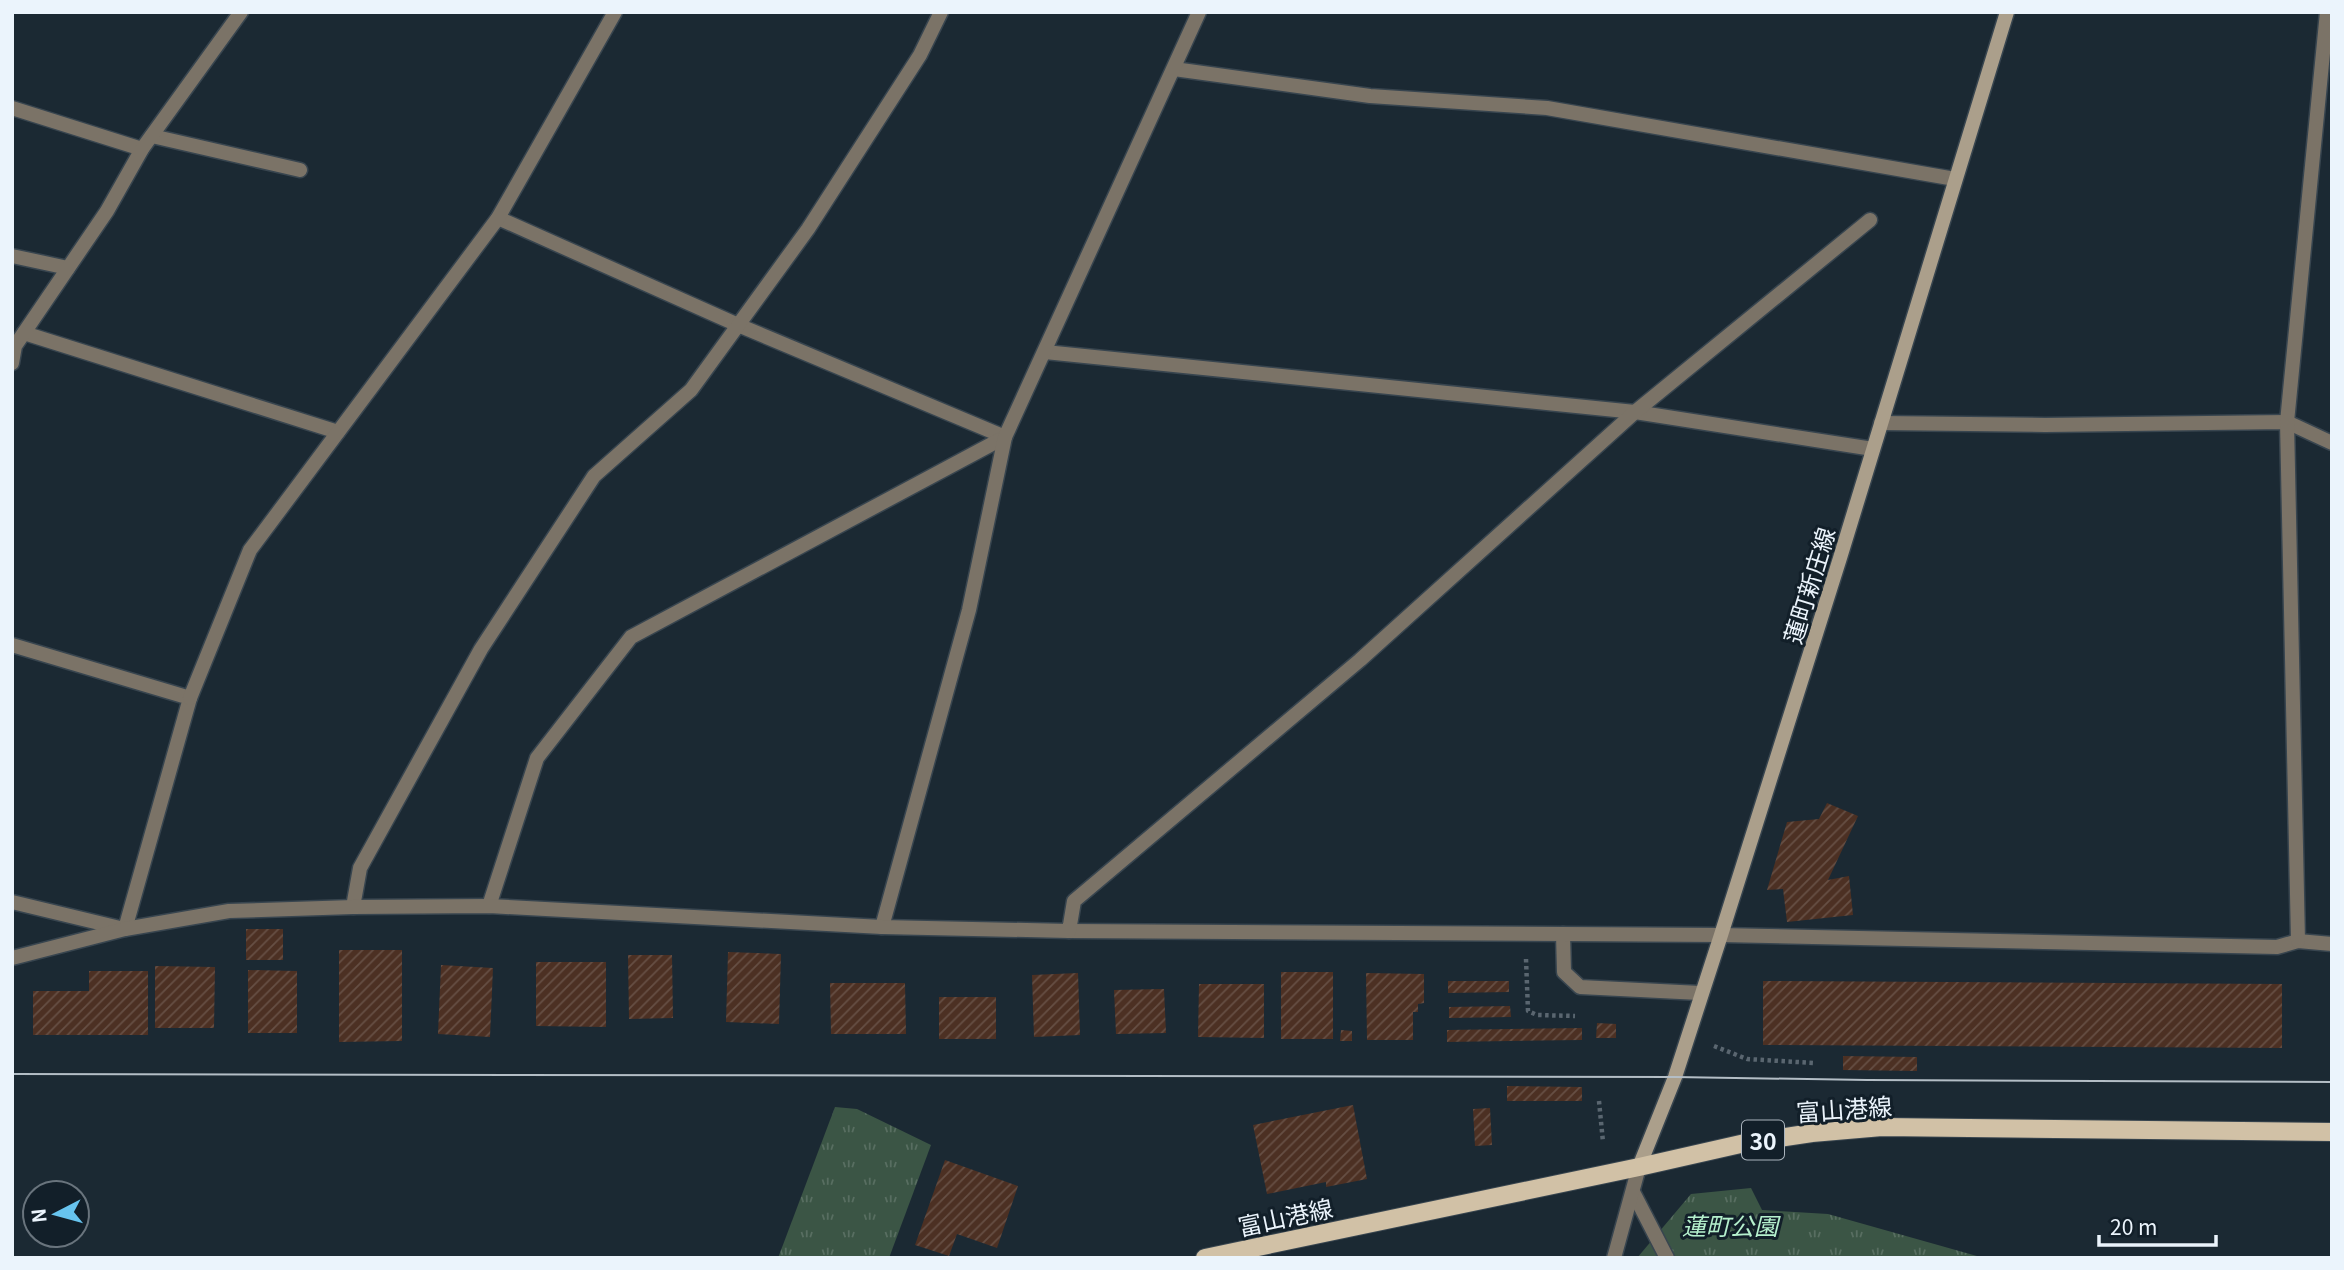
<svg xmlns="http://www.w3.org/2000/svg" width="2344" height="1270" viewBox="0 0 2344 1270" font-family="Georgia,'Noto Sans JP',serif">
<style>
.grass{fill:url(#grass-tufts)}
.building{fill:url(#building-hatch)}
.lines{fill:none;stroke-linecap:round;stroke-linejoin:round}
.lane-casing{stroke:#38454f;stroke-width:17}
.street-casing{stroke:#38454f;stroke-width:17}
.secondary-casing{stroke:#38454f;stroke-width:17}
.primary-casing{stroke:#38454f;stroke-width:20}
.path{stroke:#5a6670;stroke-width:4.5;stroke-dasharray:3.5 3.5;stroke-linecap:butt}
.lane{stroke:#7b7367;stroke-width:14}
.street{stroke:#7b7367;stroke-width:14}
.secondary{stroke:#ab9f8b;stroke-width:14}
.primary{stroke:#d1c1a6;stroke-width:18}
.tram{stroke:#b4bec6;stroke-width:2}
.labels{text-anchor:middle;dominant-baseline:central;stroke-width:6;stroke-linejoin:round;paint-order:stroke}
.shield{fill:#121f29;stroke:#aab4bd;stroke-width:2}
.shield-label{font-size:23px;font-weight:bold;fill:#ebf4fc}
.street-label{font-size:24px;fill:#ebf4fc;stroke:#121f29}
.park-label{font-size:24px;font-style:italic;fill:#b5f0cd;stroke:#121f29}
</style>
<defs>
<pattern id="grass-tufts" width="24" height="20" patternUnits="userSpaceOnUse" patternTransform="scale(1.75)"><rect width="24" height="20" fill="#3b5545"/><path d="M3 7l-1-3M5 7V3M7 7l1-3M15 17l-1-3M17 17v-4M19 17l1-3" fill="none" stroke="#586e61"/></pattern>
<pattern id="building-hatch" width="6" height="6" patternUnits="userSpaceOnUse" patternTransform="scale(1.75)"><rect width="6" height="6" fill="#4c3023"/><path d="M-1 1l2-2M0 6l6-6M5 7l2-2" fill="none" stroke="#664f44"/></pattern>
</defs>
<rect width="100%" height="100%" fill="#1b2933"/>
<g class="grass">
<path d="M835 1107 857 1109 931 1145 889 1258H778Z"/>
<path d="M1751 1188 1762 1210 1828 1214 1984 1258H1637L1691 1194Z"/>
</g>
<g class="building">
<path d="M1827 803 1858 816 1828 880 1849 876 1853 915 1787 922 1783 889 1767 890 1787 822 1819 819Z"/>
<rect x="246" y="929" width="37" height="31"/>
<path d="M339 950H402V1041L339 1042Z"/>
<path d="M728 952 781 954 779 1024 726 1022Z"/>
<path d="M628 955H672L673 1018 629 1019Z"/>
<path d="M536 962H606V1027L536 1026Z"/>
<path d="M441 965 493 968 490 1037 438 1034Z"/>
<path d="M155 966 215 967 214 1028H155Z"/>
<path d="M248 970 297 971V1033H248Z"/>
<path d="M89 971H148V1035H33V991H89Z"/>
<rect x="1281" y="972" width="52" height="67"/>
<path d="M1078 973 1080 1035 1034 1037 1032 975Z"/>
<path d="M1366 973 1424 974V1003L1418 1004V1012H1413V1040H1367Z"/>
<path d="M1448 981H1509V992L1448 993Z"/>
<path d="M1763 981 2282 984V1048L1763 1045Z"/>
<path d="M830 983H905L906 1034H831Z"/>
<path d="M1199 984H1264V1038L1198 1037Z"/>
<path d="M1164 989 1166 1033 1116 1034 1114 990Z"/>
<rect x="939" y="997" width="57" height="42"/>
<path d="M1510 1006 1511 1017 1449 1018V1007Z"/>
<path d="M1597 1023 1616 1024V1038H1596Z"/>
<path d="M1582 1028V1040L1447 1042V1030Z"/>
<path d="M1341 1030 1352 1031V1041H1340Z"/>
<path d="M1843 1056 1917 1057V1071L1843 1070Z"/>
<path d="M1507 1086 1582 1087V1101H1507Z"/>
<path d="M1353 1105 1367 1179 1326 1187V1182L1267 1194 1253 1125Z"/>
<path d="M1490 1108 1492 1145 1475 1146 1473 1109Z"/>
<path d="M945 1160 1018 1186 997 1248 957 1234 949 1256 915 1245Z"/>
</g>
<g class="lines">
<g class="lane-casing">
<g id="lane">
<path d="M1563 934 1564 972 1580 987 1700 993"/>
<path d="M1633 1192 1667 1258"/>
</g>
</g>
<g class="street-casing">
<g id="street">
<path d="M1174 69 1370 96 1547 108 1955 179"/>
<path d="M12 108 142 149"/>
<path d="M152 136 300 170"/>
<path d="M498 218 738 325 1005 437"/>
<path d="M12 256 68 268"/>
<path d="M24 333 338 432"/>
<path d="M1045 352 1635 412 1873 449"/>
<path d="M12 363 15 346 107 211 142 149 241 12"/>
<path d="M1881 423 2045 425 2287 422 2332 443"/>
<path d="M12 645 190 698 125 929"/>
<path d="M190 698 250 550 498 218 615 12"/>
<path d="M12 902 120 928"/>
<path d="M489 906 537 758 631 637 1005 437"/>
<path d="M353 907 360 868 481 649 594 476 691 390 808 229 920 55 941 12"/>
<path d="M882 927 969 610 1005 437 1199 12"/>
<path d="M1069 931 1721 935 2277 947 2298 941 2332 944"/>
<path d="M2298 941 2287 422 2327 12"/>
<path d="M12 958 125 929 229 911 353 907 489 906 882 927 1069 931 1074 901 1360 660 1635 412 1870 220"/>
<path d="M1614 1258 1639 1167"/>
</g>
</g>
<g class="secondary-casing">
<path id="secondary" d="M1639 1167 1675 1077 1721 935 1840 558 2007 12"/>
</g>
<g class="primary-casing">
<path id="primary" d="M1205 1258 1639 1167 1745 1143 1812 1133 1882 1127 2332 1132"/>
</g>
<g class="path">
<path d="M1526 959 1528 1011 1537 1015 1575 1016"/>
<path d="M1714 1046 1747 1059 1814 1063"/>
<path d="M1599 1101 1603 1142"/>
</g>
<use href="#lane" class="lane"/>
<use href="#street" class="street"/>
<use href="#secondary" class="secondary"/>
<use href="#primary" class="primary"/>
<path class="tram" d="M12 1074 1675 1077 1867 1080 2332 1082"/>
</g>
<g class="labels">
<rect class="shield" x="1742" y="1120.5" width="42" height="39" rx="5"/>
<g class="shield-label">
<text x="1763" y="1140">30</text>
</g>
<g class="street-label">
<text transform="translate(1808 585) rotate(-73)">蓮町新庄線</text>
<text transform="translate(1844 1108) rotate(-4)">富山港線</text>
<text transform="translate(1285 1216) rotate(-12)">富山港線</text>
</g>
<g class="park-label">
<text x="1730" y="1224">蓮町公園</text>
</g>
</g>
<rect width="2344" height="1270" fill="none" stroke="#ebf4fc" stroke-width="28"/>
<g transform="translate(56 1214) rotate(264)"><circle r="33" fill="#121f29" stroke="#69747d" stroke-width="2"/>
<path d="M0-5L12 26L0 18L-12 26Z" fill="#67c4ef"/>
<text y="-10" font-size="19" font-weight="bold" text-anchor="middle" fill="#ebf4fc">N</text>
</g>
<path d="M2099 1235v10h117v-10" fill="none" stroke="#ebf4fc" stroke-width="3.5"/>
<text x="2110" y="1235" font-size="21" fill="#ebf4fc" stroke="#121f29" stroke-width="5" paint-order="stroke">20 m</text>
</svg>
